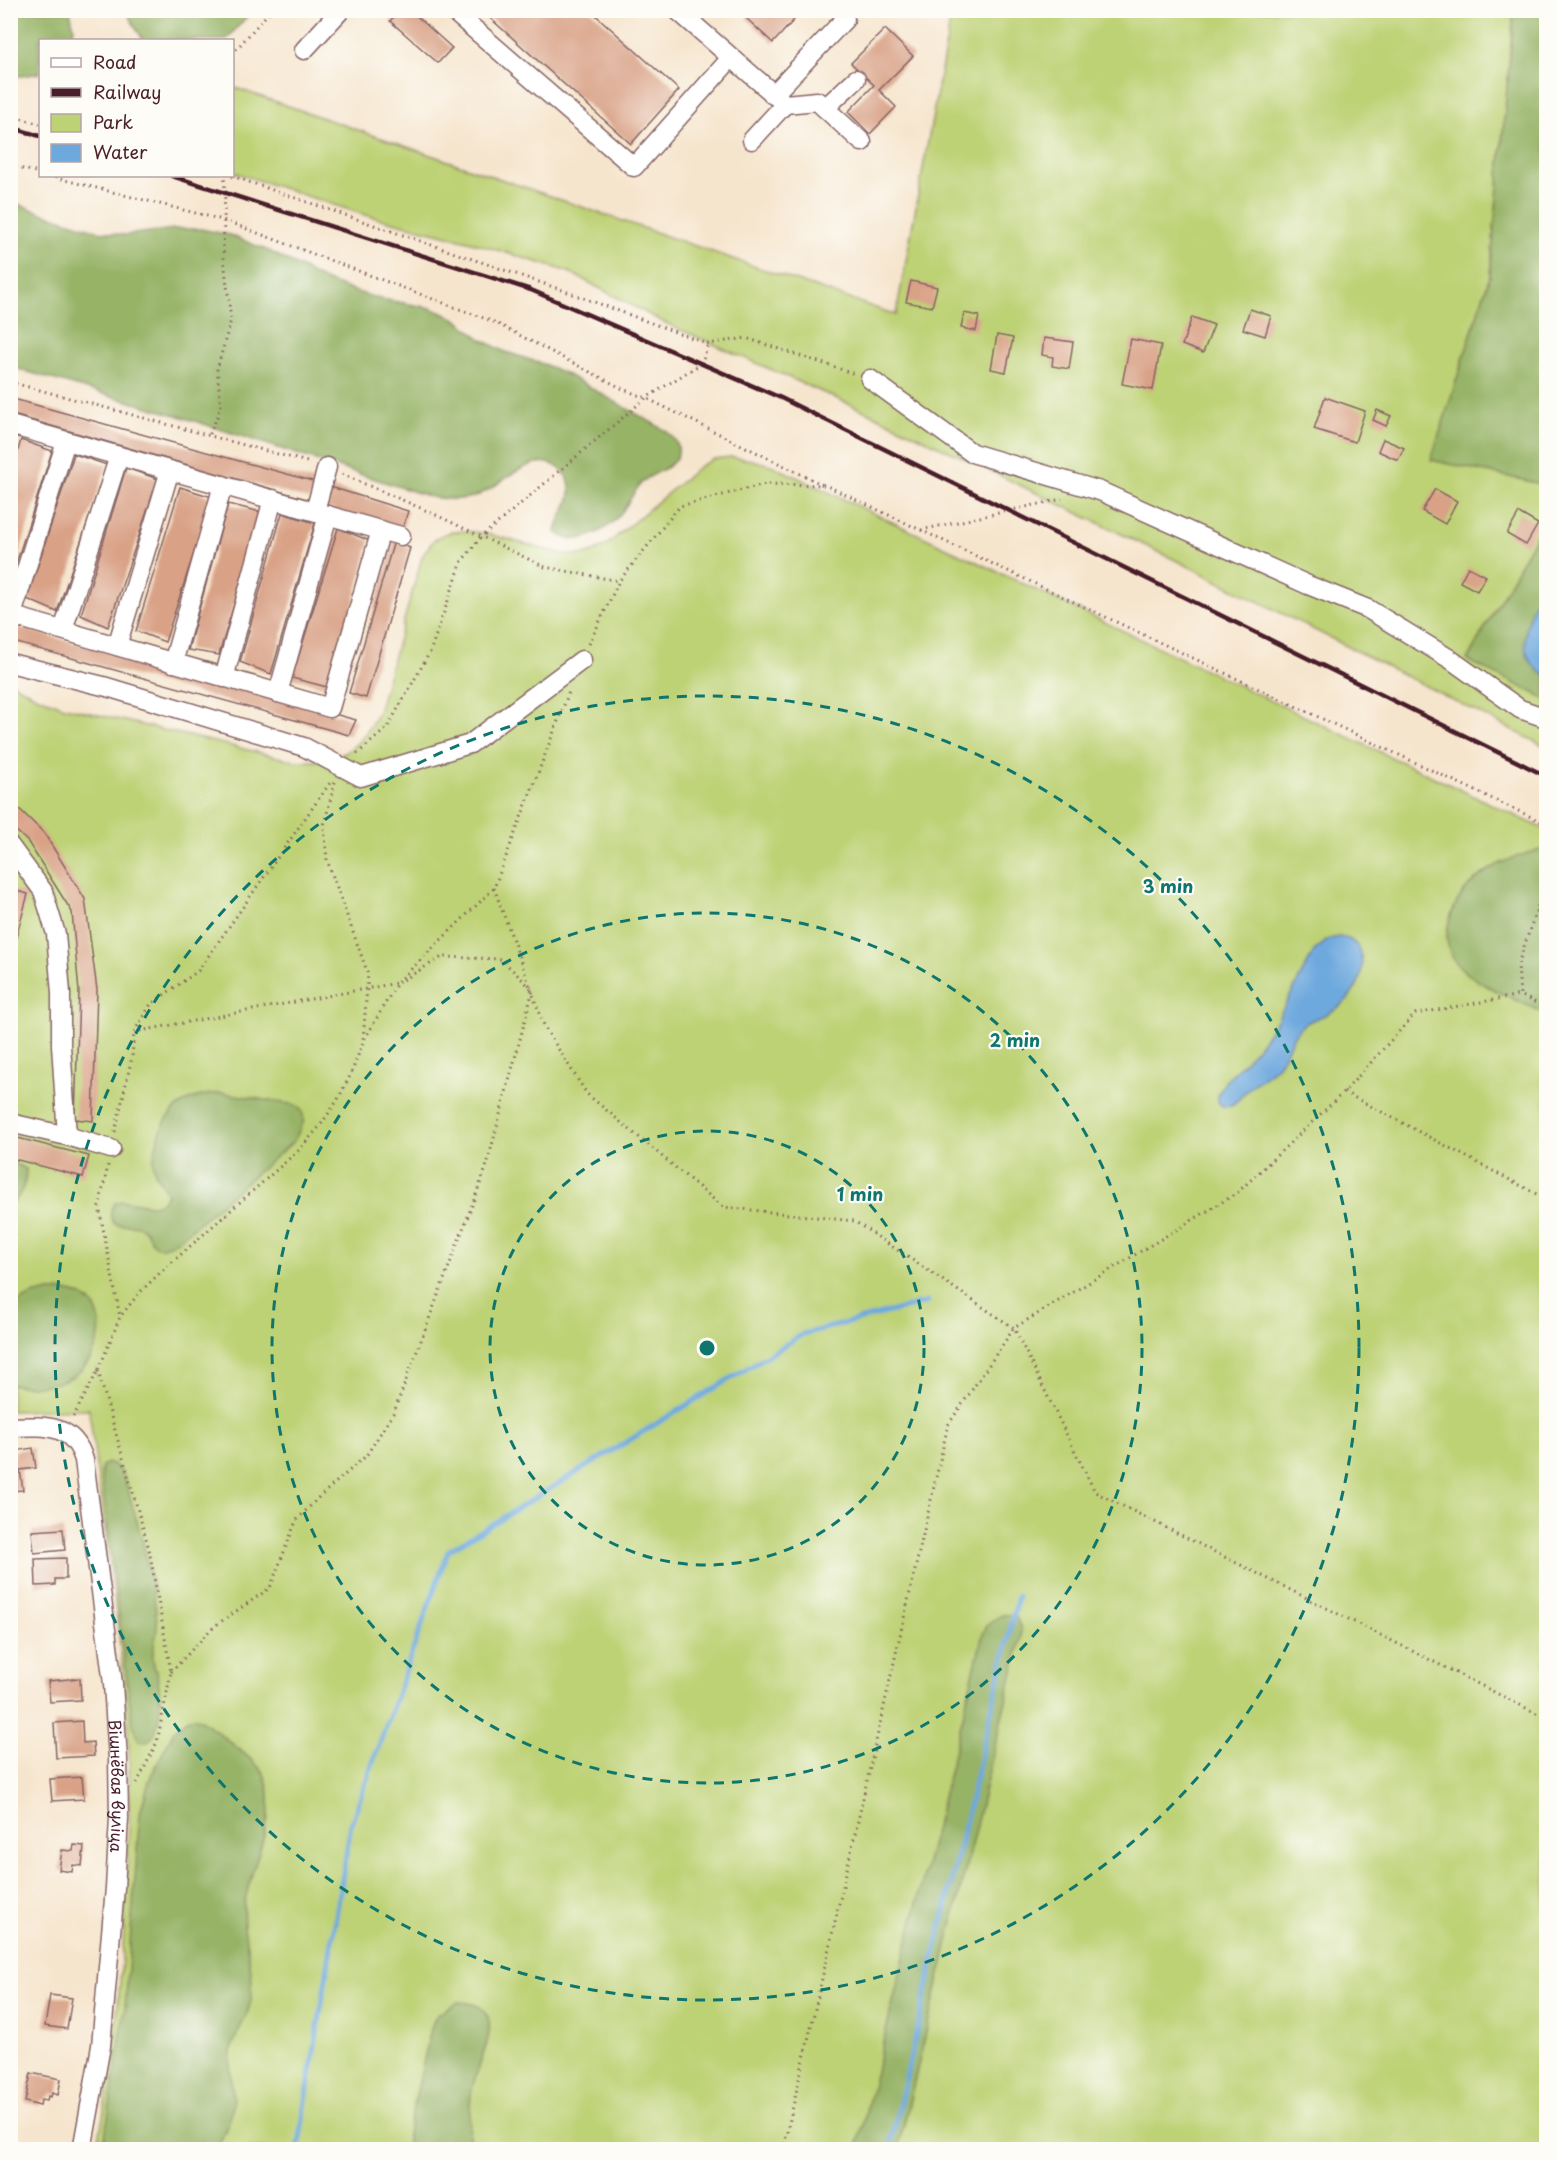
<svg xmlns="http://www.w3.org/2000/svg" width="1557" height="2160" viewBox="0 0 1557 2160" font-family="'Playpen Sans',sans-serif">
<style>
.green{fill:#bdd175;stroke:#847850;stroke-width:1.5}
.forest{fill:#96b366;stroke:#706948;stroke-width:1.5}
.water{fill:#6ea9de;stroke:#5c6484;stroke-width:1.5}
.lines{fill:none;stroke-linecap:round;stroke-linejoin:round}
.stream{stroke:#6ea9de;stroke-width:5}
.building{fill:#d9a287}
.minor-casing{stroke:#866464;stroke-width:21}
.path{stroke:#866464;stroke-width:3;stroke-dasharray:1.5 4.5;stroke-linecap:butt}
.minor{stroke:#fff;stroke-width:18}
.rail{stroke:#4a1f2b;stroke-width:4.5}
.ring{fill:none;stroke:#0f766e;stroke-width:3;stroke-dasharray:10 8}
.labels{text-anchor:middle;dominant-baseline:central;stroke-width:4.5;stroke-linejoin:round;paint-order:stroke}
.street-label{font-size:16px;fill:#4a1f2b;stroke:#fdfcf7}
.centre{fill:#0f766e;stroke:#fdfcf7;stroke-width:3}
.ring-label{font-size:18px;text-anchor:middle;font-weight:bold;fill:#0f766e;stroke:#fdfcf7;stroke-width:4.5;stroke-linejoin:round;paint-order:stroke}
</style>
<rect width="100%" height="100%" fill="#fdfcf7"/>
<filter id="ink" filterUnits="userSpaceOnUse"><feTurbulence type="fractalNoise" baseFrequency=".0167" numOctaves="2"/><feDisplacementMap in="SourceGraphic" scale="12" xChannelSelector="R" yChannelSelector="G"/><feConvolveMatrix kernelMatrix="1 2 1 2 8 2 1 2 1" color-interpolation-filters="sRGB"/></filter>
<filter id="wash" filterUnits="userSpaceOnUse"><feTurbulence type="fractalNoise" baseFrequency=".008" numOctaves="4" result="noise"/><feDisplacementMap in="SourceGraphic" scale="24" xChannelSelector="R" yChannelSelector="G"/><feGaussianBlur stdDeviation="1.35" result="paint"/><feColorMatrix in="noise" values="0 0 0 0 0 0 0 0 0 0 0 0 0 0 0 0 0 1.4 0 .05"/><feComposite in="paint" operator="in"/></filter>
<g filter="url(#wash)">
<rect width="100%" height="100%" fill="#f6e5cd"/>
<g class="green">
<path d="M952 11H1514L1490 275 1432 460 1546 485V518L1467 660 1546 699V747L1192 568 874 415 663 322 569 272 468 241 365 215 233 172V87L896 315Z"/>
<path d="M732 457 752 460 771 465 1546 830V2149H97C115 2059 123 1967 127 1875 129 1826 131 1778 128 1729 120 1622 102 1516 89 1409L11 1411 10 682 36 696 65 707 295 761C339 763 358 752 378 712L422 557C428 547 433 538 445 534 479 521 544 557 582 555 589 555 597 550 604 547L700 466 713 459Z"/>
</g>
<g class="forest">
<path d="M11 10 70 11 74 28 71 40H40V73L21 76 11 75Z"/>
<path d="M126 11H252L226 40H143Z"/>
<path d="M1514 11H1546V485L1431 460 1490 275Z"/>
<path d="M10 201 42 213 98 231 125 235 174 229H201L230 235 269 251 324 280 351 290 376 298 431 308 456 319 481 339 503 351 546 365 568 375 665 430C672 436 680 443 678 453 675 467 656 472 646 479 634 488 630 502 621 513 608 530 575 550 556 532 557 518 569 508 570 493 571 484 567 475 560 469 533 446 499 490 473 497 459 501 445 499 431 497L179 416 11 367Z"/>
<path d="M1546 518V699L1467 660Z"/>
<path d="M1546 849V1014C1521 1002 1476 985 1458 965 1448 953 1444 937 1449 922 1460 878 1505 856 1546 849Z"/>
<path d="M224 1093 296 1105 302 1111 304 1121 294 1141 179 1240C144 1260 157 1233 138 1226 130 1224 123 1226 115 1224 111 1220 110 1217 111 1211 116 1185 160 1222 167 1193 163 1185 156 1177 154 1168 152 1159 155 1149 158 1140 166 1106 191 1094 224 1093Z"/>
<path d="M11 1162 26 1169C26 1185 21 1194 11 1206Z"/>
<path d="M50 1291C59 1291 68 1290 77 1294 111 1306 102 1350 81 1370 64 1386 31 1389 11 1384V1306L32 1295Z"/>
<path d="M107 1463C114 1464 118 1467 122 1473 127 1482 129 1494 132 1504 143 1542 154 1582 157 1622 158 1634 152 1646 153 1658 153 1666 157 1673 158 1680 161 1695 163 1748 139 1741L133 1727 101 1473 102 1466Z"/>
<path d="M1002 1615H1009L1016 1617 1021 1629V1638L898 2149H857L983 1634 987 1625Z"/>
<path d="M194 1717C205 1720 259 1764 264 1774 282 1814 249 1867 244 1907 241 1936 254 1964 252 1993 250 2018 234 2032 231 2052 227 2072 236 2092 232 2111 230 2124 221 2136 218 2149H103L125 2008 140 1813 150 1778 174 1731 187 1719Z"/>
<path d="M458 2002C515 2003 478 2059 472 2089 468 2109 471 2130 468 2149H407V2134L432 2025 437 2014Z"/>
</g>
<g class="water">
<path d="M1546 577V676C1507 653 1532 608 1546 577Z"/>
<path d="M1339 937C1351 938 1358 943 1361 956 1366 981 1349 1004 1327 1014 1318 1018 1309 1020 1302 1026 1290 1036 1288 1053 1278 1065 1269 1075 1256 1081 1246 1091 1241 1096 1236 1104 1229 1106 1223 1107 1221 1106 1217 1101V1096L1225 1082 1257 1048 1276 1022 1314 951 1329 939Z"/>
</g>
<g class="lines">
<g class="stream">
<path d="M298 2150 351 1824 448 1551 803 1334 928 1302"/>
<path d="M889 2150 1018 1596"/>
</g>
</g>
<g id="blocks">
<g class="building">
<path d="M400 10H410L452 48 438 63 390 21Z"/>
<path d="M481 10H590L679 90 631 144Z"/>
<path d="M753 10H803L773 43 746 18Z"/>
<path d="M885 29 913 56 879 90 896 107 870 134 848 112 874 85 851 63Z"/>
<path d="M911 281 937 287 932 307 906 302Z"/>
<path d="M1250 309 1271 316 1265 336 1243 329Z"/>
<path d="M964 313 979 316 976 331 961 328Z"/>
<path d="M1192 317 1214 325 1203 353 1182 345Z"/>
<path d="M997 335 1013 338 1006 372 991 369Z"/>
<path d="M1044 338 1073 342 1069 369 1052 366 1053 357 1042 355Z"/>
<path d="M1131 339 1161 345 1153 390 1122 384Z"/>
<path d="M1325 397 1365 411 1355 442 1314 429Z"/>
<path d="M10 398 316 482 310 500 10 414Z"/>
<path d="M1377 410 1391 416 1386 426 1373 420Z"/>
<path d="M1383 439 1404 448 1398 460 1378 451Z"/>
<path d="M21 440 52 451 11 579 10 477Z"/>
<path d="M74 454 107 465 57 612 27 599Z"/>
<path d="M126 468 158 479 108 627 81 615Z"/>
<path d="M180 487 212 497 165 642 136 631Z"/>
<path d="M331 487 408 511 403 528 326 508Z"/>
<path d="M1435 489 1457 501 1445 524 1422 511Z"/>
<path d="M228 504 261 512 219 655 188 650Z"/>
<path d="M282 513 315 523 271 674 240 662Z"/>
<path d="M1519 513 1538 524 1526 545 1507 534Z"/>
<path d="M338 528 370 541 331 688 292 678Z"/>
<path d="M394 541 410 548 366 698 349 693Z"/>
<path d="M1468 567 1486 576 1477 591 1460 582Z"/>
<path d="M10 625 356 720 349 735 10 641Z"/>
<path d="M10 800 44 833 85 899 97 990 93 1121 75 1119 79 992 72 912 28 842 10 825Z"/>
<path d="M10 889 28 894 11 956H10Z"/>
<path d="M10 1136 89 1156 83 1177 10 1158Z"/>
<path d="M33 1448 36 1468 20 1470 23 1490 10 1491V1456H15L14 1451Z"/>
<path d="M63 1529 65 1550 34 1553 32 1531Z"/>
<path d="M66 1558V1579H55V1585L36 1586 35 1559Z"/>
<path d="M80 1678 81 1700 50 1702 48 1681Z"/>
<path d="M82 1721 83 1743 93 1742 94 1756 56 1758 54 1723Z"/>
<path d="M82 1777 84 1799 52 1801 50 1779Z"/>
<path d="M74 1845 84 1846 82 1866 73 1865 72 1872 59 1870 62 1850 73 1851Z"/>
<path d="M50 1995 72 1998 67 2029 45 2026Z"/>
<path d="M31 2073 61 2079 58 2095 52 2093 51 2097 48 2096 47 2101 41 2100 40 2106 25 2102Z"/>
</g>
</g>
</g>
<g filter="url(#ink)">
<use href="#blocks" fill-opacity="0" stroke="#866464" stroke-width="1.5"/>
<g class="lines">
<g class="minor-casing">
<g id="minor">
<path d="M452 10 634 167 731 58"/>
<path d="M677 10 785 104 817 101 862 142"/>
<path d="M304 50 341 10"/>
<path d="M773 95 845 19"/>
<path d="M825 108 856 79"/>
<path d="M752 140 785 104"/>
<path d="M870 379 972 453 1100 491 1308 585 1368 609 1450 659 1520 709 1546 718"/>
<path d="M10 425 401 536"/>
<path d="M315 511 327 467"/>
<path d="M10 615 330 708 381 530"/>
<path d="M12 615 66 441"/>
<path d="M63 630 119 456"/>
<path d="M117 646 170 470"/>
<path d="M10 663 107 687 304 747 361 777 470 744 582 660"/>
<path d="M173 663 223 485"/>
<path d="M224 678 273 499"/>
<path d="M278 693 328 515"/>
<path d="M10 846 43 891 56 934 61 993V1045L67 1136 111 1149"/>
<path d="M10 1123 67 1136"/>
<path id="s1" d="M10 1427C43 1426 73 1422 84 1460L113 1684 118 1759 119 1818 115 1888 101 2046 82 2150"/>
</g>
</g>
<g class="path">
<path d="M232 54 271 10"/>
<path d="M10 115 40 124"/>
<path d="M10 166 40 173"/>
<path d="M49 176 223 220 494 322 625 390 646 398 823 485"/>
<path d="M232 176 562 290 708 344 746 338 855 374"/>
<path d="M10 382 311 463"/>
<path d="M210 434 221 407 217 369 231 320 223 251 225 191 224 176"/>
<path d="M342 474 432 513 545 567 619 581"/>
<path d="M921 530 1062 499"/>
<path d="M589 644 619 581 680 506 765 484 825 485 1546 824"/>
<path d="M357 754 387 728 430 652 462 561 481 537 646 398 702 363 708 344"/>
<path d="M335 782 324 825 327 860 368 974 363 1040"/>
<path d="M1546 883 1518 964 1520 995 1546 1008"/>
<path d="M494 888 545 1028 587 1094 723 1207 854 1221 1014 1328 1095 1492 1546 1718"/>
<path d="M134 1032 397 983"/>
<path d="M1344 1092 1546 1199"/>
<path d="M115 1132 132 1057 134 1032 151 1004 198 971 332 780"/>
<path d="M108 1165 99 1207 120 1317"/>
<path d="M98 1371 149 1549 171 1672 157 1742 137 1783"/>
<path d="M73 1417 98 1371 120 1317 139 1293 162 1271 299 1150 320 1126 337 1101 351 1074 363 1042 397 983 494 888 569 692"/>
<path d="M171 1672 213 1627 270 1588 296 1521 318 1498 366 1456 394 1412 486 1168 533 990 501 959 442 957 403 980"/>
<path d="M783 2150 948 1425 1014 1328 1237 1193 1344 1092 1415 1014 1520 995"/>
</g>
<use href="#minor" class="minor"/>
<g class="rail">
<path d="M10 127 40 136"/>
<path d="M172 176 531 290 781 398 1546 776"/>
</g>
</g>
</g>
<g class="ring">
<circle cx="707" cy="1348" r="217"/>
<circle cx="707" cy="1348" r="435"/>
<circle cx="707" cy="1348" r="652"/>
</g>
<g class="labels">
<g class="street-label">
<text stroke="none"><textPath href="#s1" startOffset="418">Вішнёвая вуліца</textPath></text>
</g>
</g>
<circle cx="707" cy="1348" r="9" class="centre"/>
<g class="ring-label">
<text x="1168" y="893">3 min</text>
<text x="1015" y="1047">2 min</text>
<text x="860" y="1201">1 min</text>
</g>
<rect width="1557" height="2160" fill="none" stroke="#fdfcf7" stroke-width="36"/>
<rect x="39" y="39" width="195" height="138" fill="#fdfcf7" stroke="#b5a4a5" stroke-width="1.5"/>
<rect x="51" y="58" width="30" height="9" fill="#ffffff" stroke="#b5a4a5" stroke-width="1.5"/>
<text x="93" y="69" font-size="18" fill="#4a1f2b">Road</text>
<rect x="51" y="88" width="30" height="9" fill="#4a1f2b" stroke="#b5a4a5" stroke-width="1.5"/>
<text x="93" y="99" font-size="18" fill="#4a1f2b">Railway</text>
<rect x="51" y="114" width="30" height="18" fill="#bdd175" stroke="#b5a4a5" stroke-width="1.5"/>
<text x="93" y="129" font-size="18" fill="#4a1f2b">Park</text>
<rect x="51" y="144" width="30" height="18" fill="#6ea9de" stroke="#b5a4a5" stroke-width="1.5"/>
<text x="93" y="159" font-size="18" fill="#4a1f2b">Water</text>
</svg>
